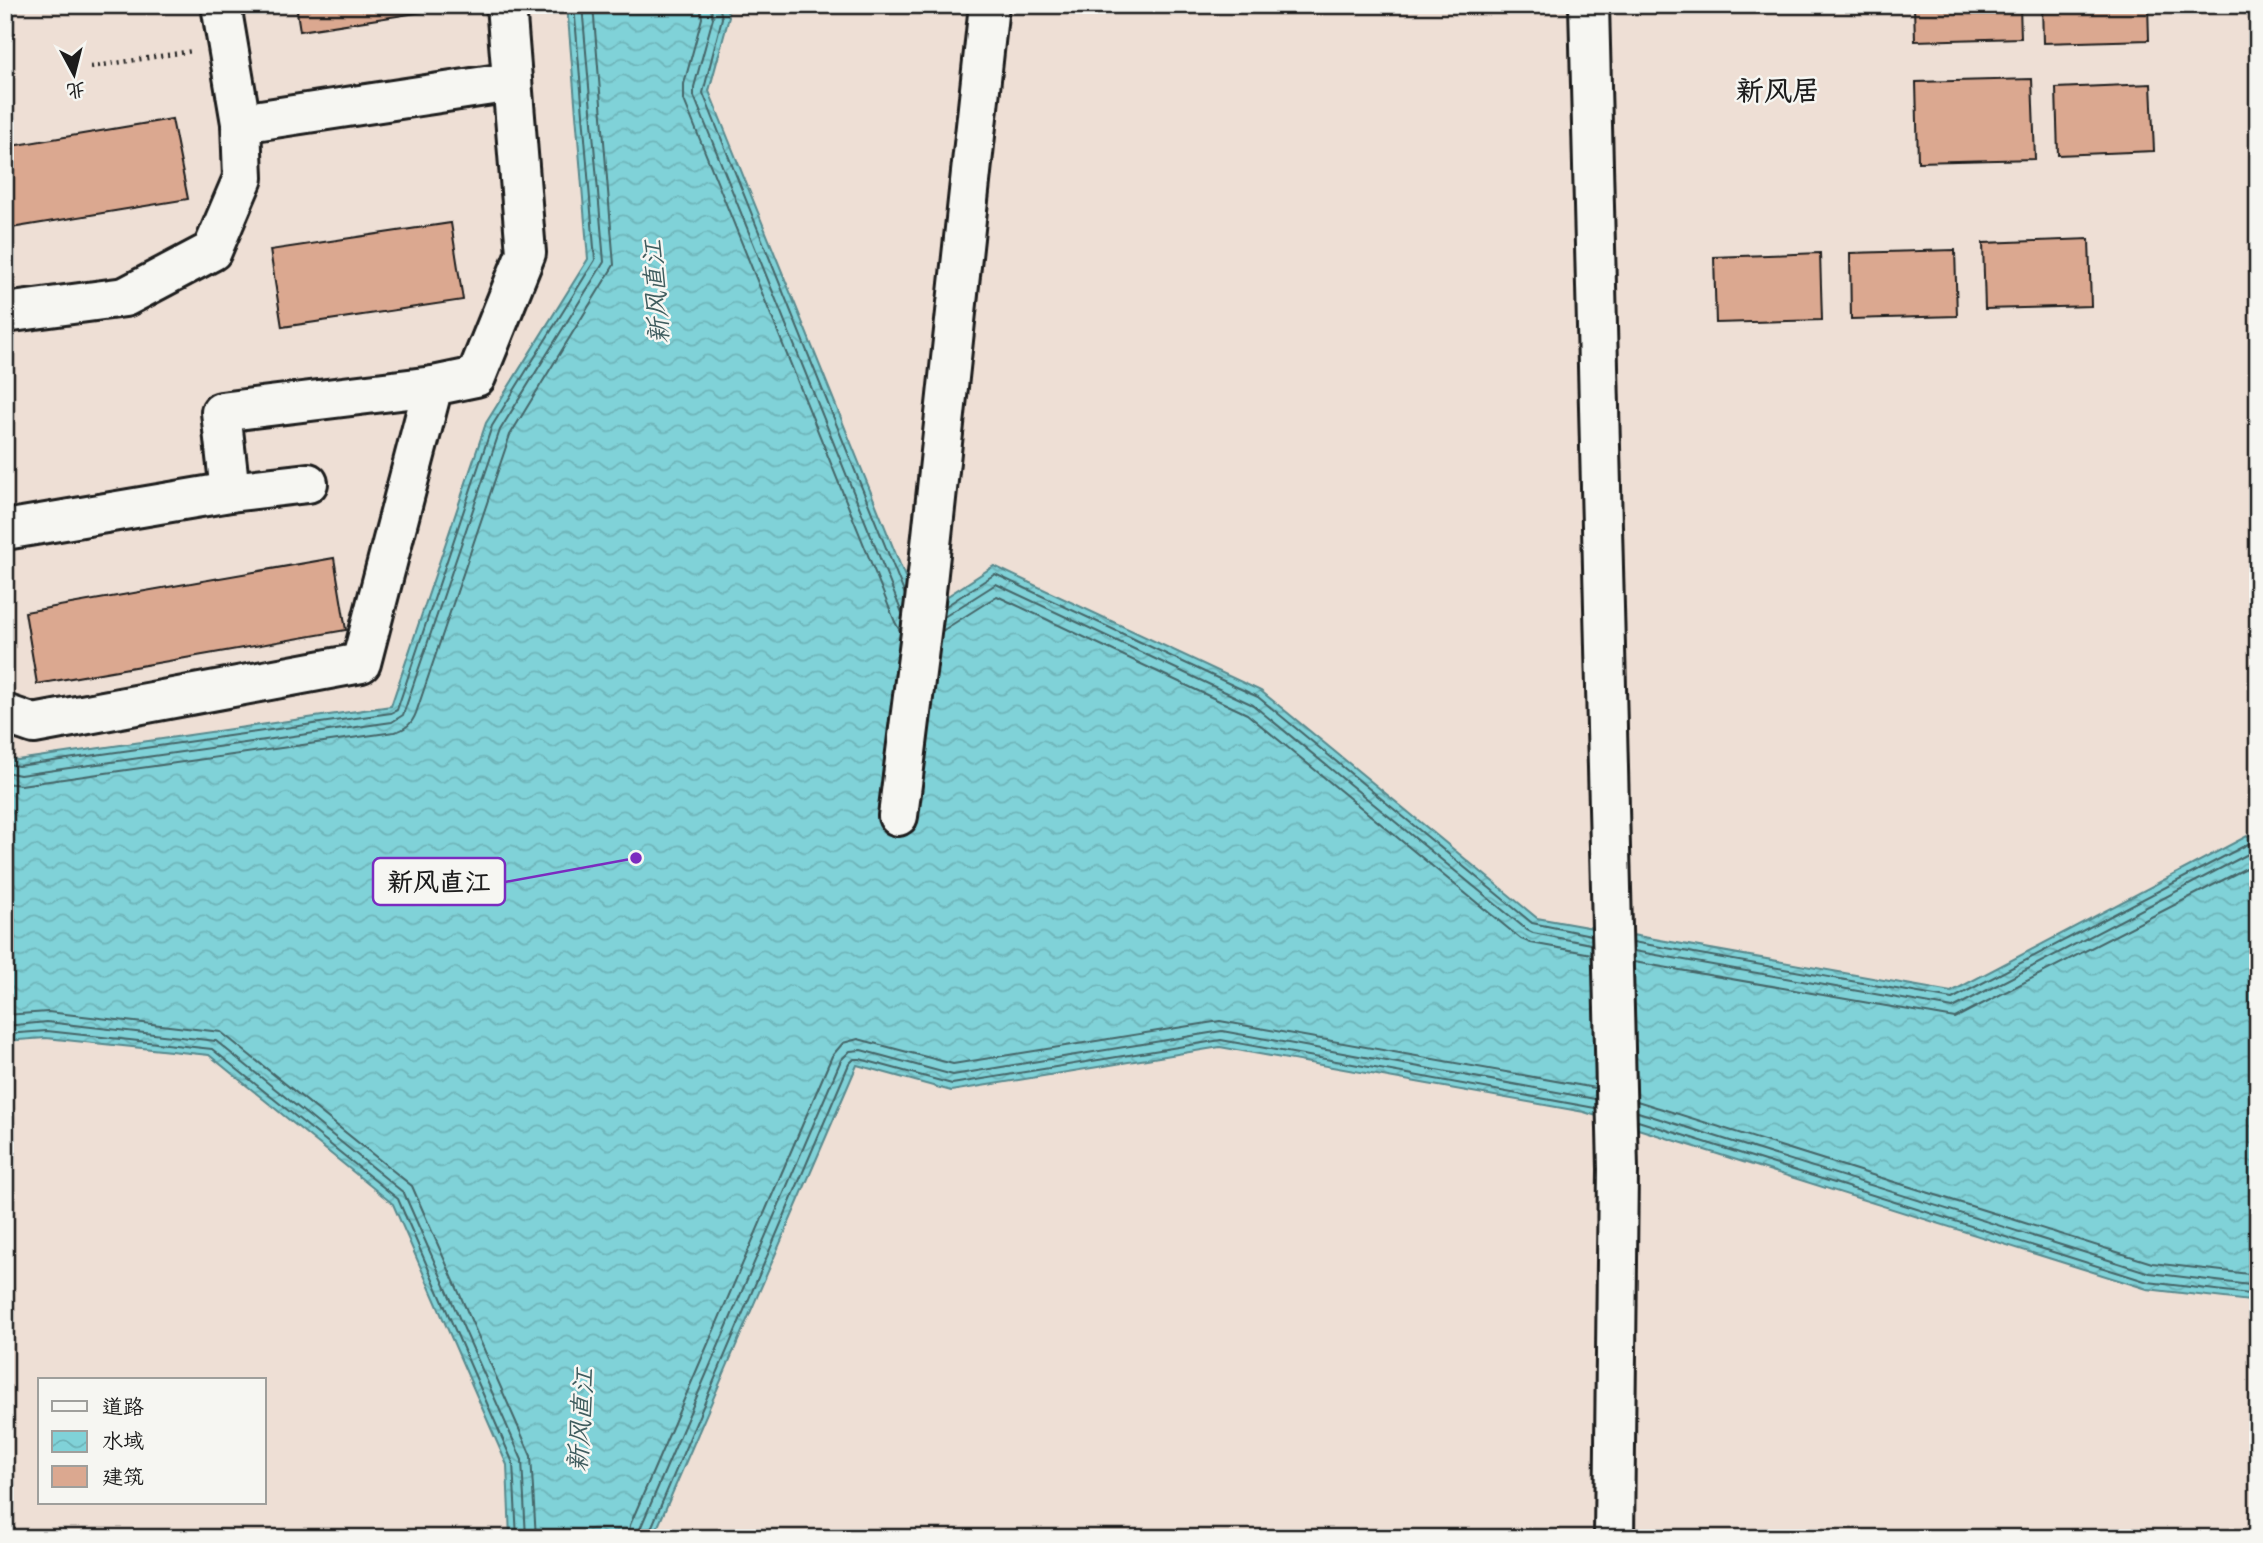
<svg xmlns="http://www.w3.org/2000/svg" width="2263" height="1543" viewBox="0 0 2263 1543" font-family="'Playpen Sans','LXGW WenKai TC',sans-serif">
<style>
.built{fill:#e8cec0}
.water{fill:url(#water-waves);stroke:#58898d;stroke-width:2}
.lines{fill:none;stroke-linecap:round;stroke-linejoin:round}
.shore{stroke:#446567;stroke-width:2}
.building{fill:#dba890;stroke:#1c1c1c;stroke-width:2}
.minor-casing{stroke:#1c1c1c;stroke-width:44}
.path{stroke:#1c1c1c;stroke-width:4.5;stroke-dasharray:2 5;stroke-linecap:butt}
.minor{stroke:#f6f6f2;stroke-width:38}
.labels{text-anchor:middle;dominant-baseline:central;stroke-width:5;stroke-linejoin:round;paint-order:stroke}
.water-label{font-size:26px;font-style:italic;fill:#3f5c5e;stroke:#f6f6f2}
.quarter-label{font-size:28px;font-weight:bold;fill:#1c1c1c;stroke:#f6f6f2}
.leader{fill:none;stroke:#7b2cbf;stroke-width:2.5}
.callout-dot{fill:#7b2cbf;stroke:#f6f6f2;stroke-width:2.5}
.callout{fill:#f6f6f2;stroke:#7b2cbf;stroke-width:2.5}
.callout-label{font-size:26px;text-anchor:middle;font-weight:bold;fill:#1c1c1c}
</style>
<defs>
<pattern id="water-waves" width="16" height="10" patternUnits="userSpaceOnUse" patternTransform="scale(1.75)"><rect width="16" height="10" fill="#80d2d8"/><path d="M0 5q4-4 8 0t8 0" fill="none" stroke="#6eb4b9"/></pattern>
</defs>
<rect width="100%" height="100%" fill="#eedfd5"/>
<filter id="ink" filterUnits="userSpaceOnUse"><feTurbulence type="fractalNoise" baseFrequency=".0143" numOctaves="2"/><feDisplacementMap in="SourceGraphic" scale="14" xChannelSelector="R" yChannelSelector="G"/><feConvolveMatrix kernelMatrix="1 2 1 2 8 2 1 2 1" color-interpolation-filters="sRGB"/></filter>
<g filter="url(#ink)">
<path class="built" d="M1561 1529 1562 1538H1394Z"/>
<path class="water" d="M567 5H725L729 17 709 91 920 614 994 566 1261 691 1537 918 1951 992 2249 835H2258V1302L2147 1289 1584 1112 1220 1047 951 1091 857 1065 653 1538H510L507 1465 393 1204 209 1055 46 1038 5 1041V756L17 760 391 706 486 423 588 259Z"/>
<g class="lines">
<g class="shore">
<path d="M700 5 702 18 684 84V100L895 622 900 631"/>
<path d="M710 5 713 18 694 87V96L902 613"/>
<path d="M719 5 722 18 703 93 905 595"/>
<path d="M946 606 995 574 1258 697 1532 923 1591 935"/>
<path d="M944 617 996 584 1253 705 1527 930 1533 933 1591 944"/>
<path d="M942 631 997 596 1247 714 1521 939 1531 943 1592 954"/>
<path d="M5 763 18 766 391 713 397 710 492 426 595 260 574 5"/>
<path d="M5 772 20 775 392 722 403 715 500 430 604 262 582 5"/>
<path d="M5 783 21 785 394 732C405 730 412 724 416 713L510 435 614 265 593 5"/>
<path d="M1633 942 1952 999 2250 843 2258 842"/>
<path d="M1634 951 1953 1008 2252 852 2258 851"/>
<path d="M1634 962 1955 1018 2258 862"/>
<path d="M5 1015 48 1012 221 1032 412 1186 531 1456 536 1538"/>
<path d="M5 1026 47 1022 216 1041 404 1193 522 1460 526 1538"/>
<path d="M5 1034 47 1031 212 1049 398 1199 513 1463 517 1538"/>
<path d="M1637 1101 2152 1263 2258 1275"/>
<path d="M1638 1112 2150 1273 2258 1286"/>
<path d="M1638 1121 2148 1282 2258 1295"/>
<path d="M628 1538 630 1525 832 1056 843 1043 858 1039 953 1064 1220 1021 1595 1088"/>
<path d="M638 1538 640 1529 841 1060 850 1051 861 1050 953 1075 1222 1031 1595 1099"/>
<path d="M647 1538 849 1064 854 1059H860L952 1084 1221 1040 1595 1108"/>
</g>
</g>
<g class="building">
<path d="M296 5H468L300 31Z"/>
<path d="M1914 5H2020L2021 38 1915 41Z"/>
<path d="M2042 5H2148L2149 40 2043 43Z"/>
<path d="M2032 79 2035 159 1918 162 1916 82Z"/>
<path d="M2151 84 2154 151 2058 155 2056 88Z"/>
<path d="M172 119 188 199 5 229V147Z"/>
<path d="M451 223 463 300 282 327 270 250Z"/>
<path d="M2089 239 2091 306 1985 309 1983 243Z"/>
<path d="M1955 250 1957 316 1851 319 1850 253Z"/>
<path d="M1820 253 1822 320 1716 323 1714 257Z"/>
<path d="M334 558 346 630 37 684 25 612Z"/>
</g>
<g class="lines">
<g class="minor-casing">
<g id="minor">
<path d="M1589 5 1618 1169 1614 1538"/>
<path d="M241 123 512 82"/>
<path d="M5 313 125 297 212 251 243 178 241 123 221 5"/>
<path d="M230 492 221 412 433 386"/>
<path d="M5 530 230 492 308 483"/>
<path d="M5 714 34 724 361 663 433 386 476 377 526 253 506 5"/>
<path d="M898 816 925 601 989 5"/>
</g>
</g>
<path class="path" d="M91 67 192 51"/>
<use href="#minor" class="minor"/>
</g>
</g>
<g class="labels">
<g class="water-label">
<text transform="translate(654 292) rotate(-94)">新风直江</text>
<text transform="translate(579 1420) rotate(-86)">新风直江</text>
</g>
<g class="quarter-label">
<text x="1778" y="88">新风居</text>
</g>
</g>
<path class="leader" d="M636 858L505 882"/>
<circle class="callout-dot" cx="636" cy="858" r="7"/>
<rect class="callout" x="373" y="858" width="132" height="47" rx="7"/>
<g class="callout-label">
<text x="439" y="891">新风直江</text>
</g>
<rect width="2263" height="1543" fill="none" stroke="#f6f6f2" stroke-width="28"/>
<rect x="14" y="14" width="2235" height="1515" fill="none" stroke="#1c1c1c" stroke-width="2.5" filter="url(#ink)"/>
<rect x="38" y="1378" width="228" height="126" fill="#f6f6f2" stroke="#9f9f9c" stroke-width="2"/>
<rect x="52" y="1401" width="35" height="10" fill="#f6f6f2" stroke="#9f9f9c" stroke-width="2"/>
<text x="102" y="1414" font-size="21" fill="#1c1c1c">道路</text>
<rect x="52" y="1431" width="35" height="21" fill="url(#water-waves)" stroke="#9f9f9c" stroke-width="2"/>
<text x="102" y="1448" font-size="21" fill="#1c1c1c">水域</text>
<rect x="52" y="1466" width="35" height="21" fill="#dba890" stroke="#9f9f9c" stroke-width="2"/>
<text x="102" y="1484" font-size="21" fill="#1c1c1c">建筑</text>
<g transform="translate(74 74) rotate(173)" stroke="#f6f6f2" stroke-width="5" paint-order="stroke">
<path d="M0-5L12 26L0 18L-12 26Z" fill="#1c1c1c"/>
<text y="-10" font-size="19" font-weight="bold" text-anchor="middle" fill="#1c1c1c">北</text>
</g>
</svg>
